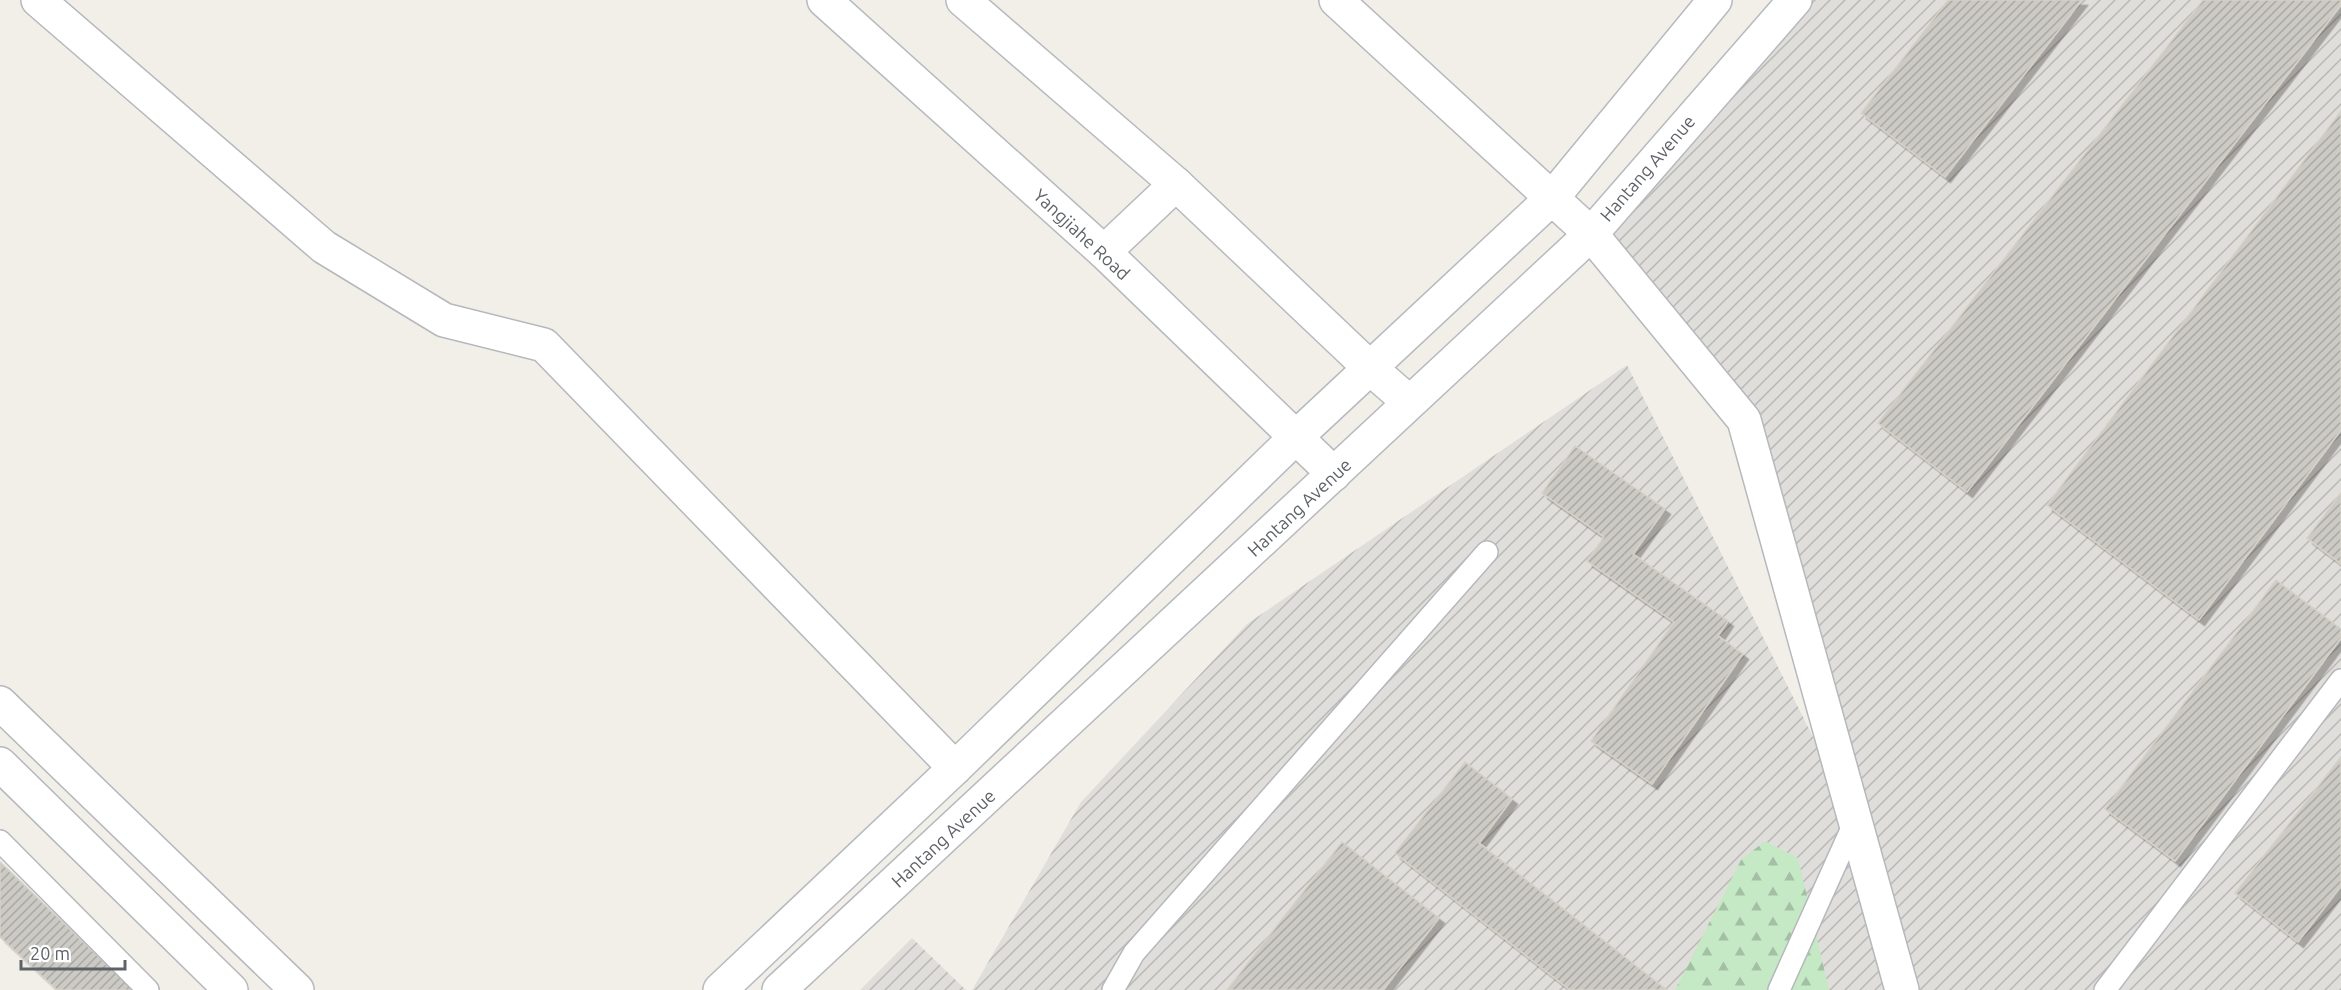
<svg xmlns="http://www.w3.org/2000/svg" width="2341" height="990" viewBox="0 0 2341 990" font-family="Ubuntu,sans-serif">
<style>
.industrial{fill:url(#industrial-furrows)}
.forest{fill:url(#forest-firs)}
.building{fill:url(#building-hatch);stroke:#d6d1c6;stroke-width:1.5;filter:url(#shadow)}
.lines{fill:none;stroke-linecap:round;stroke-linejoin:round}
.service-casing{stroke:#b5b8bc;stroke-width:24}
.minor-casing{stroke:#b5b8bc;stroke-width:36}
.secondary-casing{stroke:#b6babf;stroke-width:36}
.service{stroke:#fff;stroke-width:21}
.minor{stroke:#fff;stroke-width:33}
.secondary{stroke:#fff;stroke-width:33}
.labels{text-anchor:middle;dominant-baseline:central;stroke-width:4.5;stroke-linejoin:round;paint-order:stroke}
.street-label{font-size:18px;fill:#5f6368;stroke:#fff}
</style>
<defs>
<pattern id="industrial-furrows" width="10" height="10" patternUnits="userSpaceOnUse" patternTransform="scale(1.5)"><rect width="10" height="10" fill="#e0deda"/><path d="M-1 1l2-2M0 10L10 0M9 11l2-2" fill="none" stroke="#b9b8b5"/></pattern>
<pattern id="forest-firs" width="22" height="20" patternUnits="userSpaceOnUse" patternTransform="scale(1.5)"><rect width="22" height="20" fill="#c5e8c5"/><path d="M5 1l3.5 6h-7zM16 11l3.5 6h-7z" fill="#a3c0a4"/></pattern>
<pattern id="building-hatch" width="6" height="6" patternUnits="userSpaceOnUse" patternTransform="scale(1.5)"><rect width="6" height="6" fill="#cccac5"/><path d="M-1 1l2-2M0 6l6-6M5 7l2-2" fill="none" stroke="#a9a8a4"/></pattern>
<filter id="shadow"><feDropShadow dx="5.5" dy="5.5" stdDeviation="0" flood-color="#0004"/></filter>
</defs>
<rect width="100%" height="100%" fill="#f1efe8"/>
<g class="industrial">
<path d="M1797 0H2341V990H972L1081 802 1247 624 1627 365 1853 817 1744 420 1600 227Z"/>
<path d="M912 938 966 990H860Z"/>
</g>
<path class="forest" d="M1765 841 1798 858 1829 990H1675L1741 860Z"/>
<g class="building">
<path d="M1948 0H2082L1945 177 1861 113Z"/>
<path d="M2203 0H2341V5L1967 492 1878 423Z"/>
<path d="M2341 111V430L2199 620 2047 505Z"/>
<path d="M1575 446 1665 509 1633 554 1728 621 1718 636 1743 654 1652 784 1591 741 1674 622 1587 561 1604 537 1542 493Z"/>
<path d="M2341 493V564L2307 538Z"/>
<path d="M2276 580 2341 629V638L2175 861 2105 809Z"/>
<path d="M2341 757V886L2298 942 2235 893Z"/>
<path d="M1465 762 1512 799 1479 843 1667 990H1570L1395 853Z"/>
<path d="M1342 842 1439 918 1383 990H1227Z"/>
<path d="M0 862 133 990H57L0 937Z"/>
</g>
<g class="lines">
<g class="service-casing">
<g id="service">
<path d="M0 841 148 990"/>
<path d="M1113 990 1134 953 1487 552"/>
<path d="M1779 990 1855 821"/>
<path d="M2105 990 2341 680"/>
</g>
</g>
<g class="minor-casing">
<g id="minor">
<path d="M38 0 324 247 444 320 544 345 955 768"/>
<path d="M1336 0 1591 234 1744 420 1902 990"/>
<path d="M0 703 297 990"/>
<path d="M0 764 231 990"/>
</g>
</g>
<g class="secondary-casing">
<g id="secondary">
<path d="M824 0 1104 252 1334 474"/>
<path d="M963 0 1176 184 1370 368 1409 402"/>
<path d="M1104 252 1176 184"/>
<path d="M720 990 955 768 1295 438 1552 198 1715 0"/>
<path d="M779 990 1591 234 1795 0"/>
</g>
</g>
<use href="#service" class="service"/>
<use href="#minor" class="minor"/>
<use href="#secondary" class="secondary"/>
</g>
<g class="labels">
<g class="street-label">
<text transform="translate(1647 168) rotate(-49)">Hantang Avenue</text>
<text transform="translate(1082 234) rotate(43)">Yangjiahe Road</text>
<text transform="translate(1299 507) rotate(-43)">Hantang Avenue</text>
<text transform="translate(943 838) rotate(-43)">Hantang Avenue</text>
</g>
</g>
<path d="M21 960v9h104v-9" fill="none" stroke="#5f6368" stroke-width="3"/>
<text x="30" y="960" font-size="18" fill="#5f6368" stroke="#ffffff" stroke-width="4.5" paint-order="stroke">20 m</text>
</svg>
